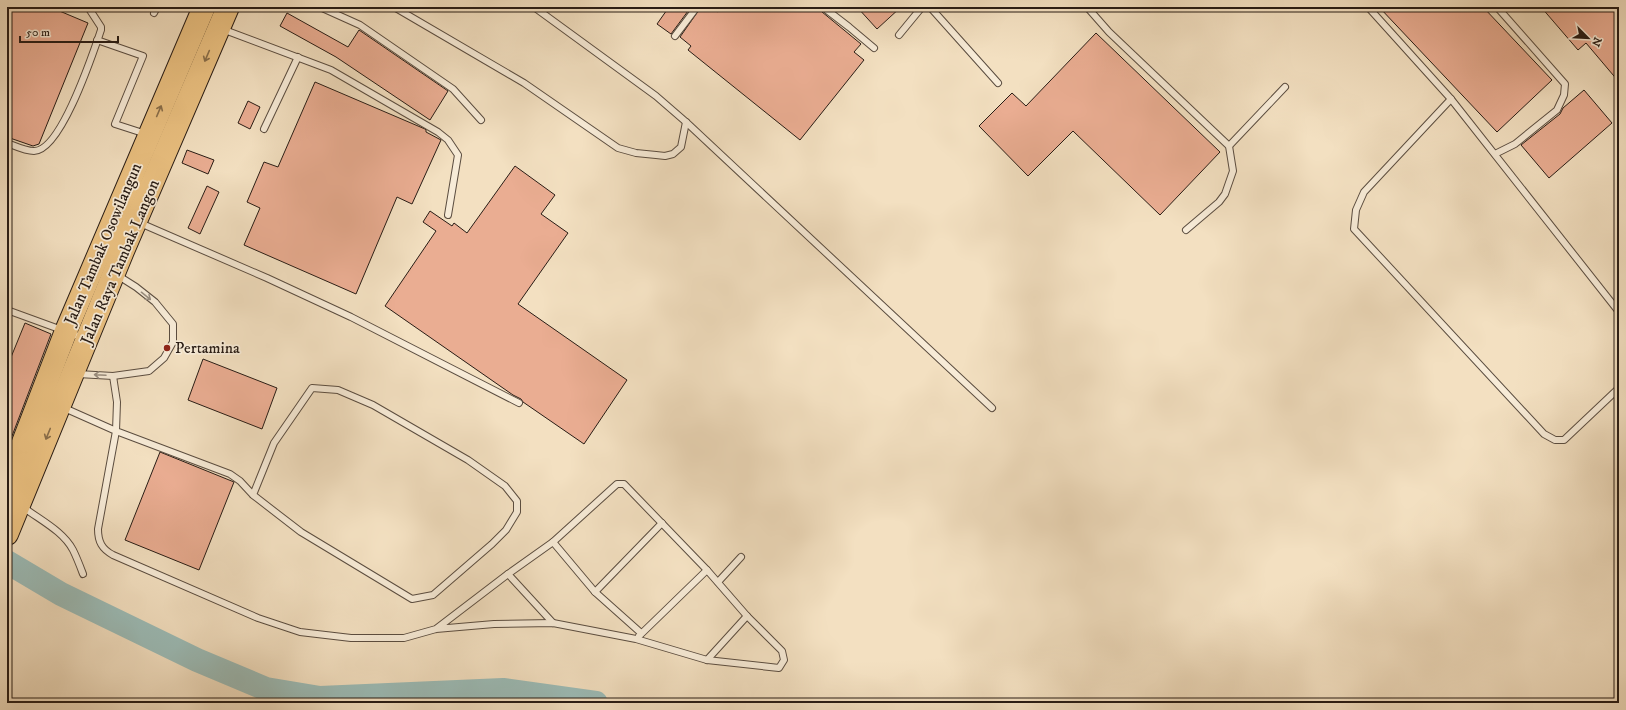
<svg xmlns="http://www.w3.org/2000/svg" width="1626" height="710" viewBox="0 0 1626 710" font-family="'IM FELL DW Pica',serif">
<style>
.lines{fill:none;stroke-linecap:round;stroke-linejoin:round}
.river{stroke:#9cbcb7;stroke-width:24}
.building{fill:#eaad92;stroke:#281c15}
.lane-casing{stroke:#5b4d40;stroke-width:8}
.highway-casing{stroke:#281c15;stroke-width:24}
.lane{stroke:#f7ebd7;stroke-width:6}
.highway{stroke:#eac080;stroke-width:22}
.oneway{stroke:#896e4a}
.oneway2{stroke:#9a8e80}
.poi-dot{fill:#8f2418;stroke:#f7ebd7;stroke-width:1.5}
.labels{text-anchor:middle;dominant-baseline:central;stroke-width:3.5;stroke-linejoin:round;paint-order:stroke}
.street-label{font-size:16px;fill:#281c15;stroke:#f7ebd7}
.poi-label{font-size:16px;fill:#281c15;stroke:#f7ebd7;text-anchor:start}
</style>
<rect width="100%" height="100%" fill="#f3e0c1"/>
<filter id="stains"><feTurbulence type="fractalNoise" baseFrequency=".005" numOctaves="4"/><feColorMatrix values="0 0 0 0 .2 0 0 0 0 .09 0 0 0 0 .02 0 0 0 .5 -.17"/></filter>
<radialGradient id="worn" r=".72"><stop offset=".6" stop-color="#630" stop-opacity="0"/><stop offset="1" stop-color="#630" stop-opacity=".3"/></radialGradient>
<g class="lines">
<path class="river" d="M7 562 61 594 197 660 266 689 320 698 503 690 596 703"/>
</g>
<g class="building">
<path d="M7 7H50L88 23 39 144 33 146 7 137Z"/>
<path d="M669 7H691L671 34 657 24Z"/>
<path d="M701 7H712L718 12 722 7H816L861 44 854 52 864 60 800 140 688 50 691 46 680 37Z"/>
<path d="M857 7H901L877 29Z"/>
<path d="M1379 7H1483L1552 80 1497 132Z"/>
<path d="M1541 7H1619V82L1586 43 1578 50Z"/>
<path d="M287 13 348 47 359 30 448 91 430 120 336 57 280 26Z"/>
<path d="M1096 33 1220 152 1160 215 1073 131 1028 176 979 126 1012 93 1026 106Z"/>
<path d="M315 82 425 129 426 130V132L441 140 412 204 397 197 356 294 244 245 260 208 247 202 264 162 278 167Z"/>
<path d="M1584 90 1612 123 1549 178 1521 145 1560 114 1563 108Z"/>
<path d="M248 101 260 107 250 129 238 123Z"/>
<path d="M187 150 214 160 208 174 182 163Z"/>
<path d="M515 166 555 195 541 214 568 233 518 304 627 380 584 444 523 402 521 399 513 395 385 306 436 231 423 222 430 211 452 226 454 223 467 233Z"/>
<path d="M207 186 219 192 200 234 188 228Z"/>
<path d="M25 323 51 334 7 449V367Z"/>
<path d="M203 359 277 388 262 429 188 400Z"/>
<path d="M160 452 234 482 199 570 125 540Z"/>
</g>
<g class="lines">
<g class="lane-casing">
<g id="lane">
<path d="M320 7 360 25 453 89 481 120"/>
<path d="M394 7 524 83 618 148 636 153 656 155 665 156 673 154 681 147 686 122"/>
<path d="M534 7 656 96 686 122 992 408"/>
<path d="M823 7 849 27 874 48"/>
<path d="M930 7 998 83"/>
<path d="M1087 7 1109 32 1229 146 1233 171 1225 194 1219 202 1186 230"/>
<path d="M1368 7 1451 99 1619 312"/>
<path d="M154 13 157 7"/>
<path d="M222 29 331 70 438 132 448 140 458 155 448 215"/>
<path d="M899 35 922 7"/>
<path d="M675 36 697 7"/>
<path d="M97 40 143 56 115 124 146 134"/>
<path d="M1451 99 1364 192 1356 210 1354 229 1544 434 1555 440H1564L1619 388"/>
<path d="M264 129 298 57"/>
<path d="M7 143C15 146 25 151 34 151 61 151 93 53 101 30V27L88 7"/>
<path d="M1229 146 1285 87"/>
<path d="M1495 154 1515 144 1557 110 1564 95 1565 84 1497 7"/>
<path d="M140 223 267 278 351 317 519 403"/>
<path d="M7 310 84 338"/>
<path d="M78 374 113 376 149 371 164 358 173 342V324L155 302 136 287 117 275"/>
<path d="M113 376 117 402 116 431 230 474 240 481 253 495 301 532 412 599 433 595 492 544 506 530 517 512V501L505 486 468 460 373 405 338 390 312 388 274 443 253 495"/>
<path d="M62 407 116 431 98 529C98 542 102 549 113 555L258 618 300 632 351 638H404L436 629 494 624 553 623 636 639 707 660 779 668 784 660 782 651 747 616 707 570 624 484H617L553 542 508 574 436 629"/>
<path d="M23 507C40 520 63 531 73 550 77 558 80 566 83 574"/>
<path d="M553 542 595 592 641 633"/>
<path d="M508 574 553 623"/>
<path d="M718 582 741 557"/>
<path d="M595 592 662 523"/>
<path d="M639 636 707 570"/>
<path d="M707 660 747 616"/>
</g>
</g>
<g class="highway-casing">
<g id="highway">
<path d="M7 484 66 331 204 7"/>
<path d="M7 534 123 251 228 7"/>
</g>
</g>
<use href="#lane" class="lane"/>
<use href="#highway" class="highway"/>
</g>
<defs><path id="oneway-shaft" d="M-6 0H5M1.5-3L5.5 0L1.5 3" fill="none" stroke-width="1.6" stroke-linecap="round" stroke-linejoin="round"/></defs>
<g class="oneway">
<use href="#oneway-shaft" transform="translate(207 56) rotate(113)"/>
<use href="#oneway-shaft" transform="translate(159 111) rotate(-67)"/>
<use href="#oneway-shaft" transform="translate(48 434) rotate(112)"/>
</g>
<g class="oneway2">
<use href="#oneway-shaft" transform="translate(146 296) rotate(39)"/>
<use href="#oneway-shaft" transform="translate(100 375) rotate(-177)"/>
</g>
<circle class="poi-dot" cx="167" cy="348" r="4"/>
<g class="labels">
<g class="street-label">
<text transform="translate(103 244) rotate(-67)">Jalan Tambak Osowilangun</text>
<text transform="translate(120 262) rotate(-67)">Jalan Raya Tambak Langon</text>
</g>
<g class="poi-label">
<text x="175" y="348">Pertamina</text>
</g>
</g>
<rect width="1626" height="710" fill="none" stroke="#f3e0c1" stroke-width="24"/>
<rect x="8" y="8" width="1610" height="694" fill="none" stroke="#281c15" stroke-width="2"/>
<rect x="12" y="12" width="1602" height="686" fill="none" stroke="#281c15"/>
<g transform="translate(1588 38) rotate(114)" stroke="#f7ebd7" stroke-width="3" paint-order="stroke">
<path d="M0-3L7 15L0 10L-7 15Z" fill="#281c15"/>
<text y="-6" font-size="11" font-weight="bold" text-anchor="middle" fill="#281c15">N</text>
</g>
<path d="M20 36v6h98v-6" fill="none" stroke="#281c15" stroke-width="2"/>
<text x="26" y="36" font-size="12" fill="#281c15" stroke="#f7ebd7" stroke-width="3" paint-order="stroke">50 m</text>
<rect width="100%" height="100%" filter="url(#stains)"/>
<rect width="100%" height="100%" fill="url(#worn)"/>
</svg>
